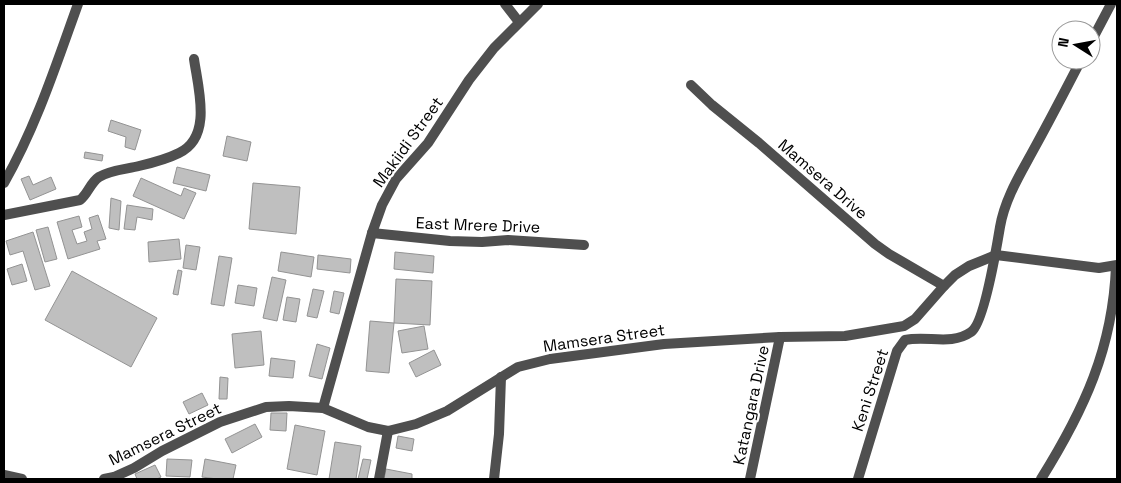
<svg xmlns="http://www.w3.org/2000/svg" width="1121" height="483" viewBox="0 0 1121 483" font-family="'Space Grotesk',sans-serif">
<style>
.building{fill:#bfbfbf;stroke:#939393}
.lines{fill:none;stroke-linecap:round;stroke-linejoin:round}
.street{stroke:#4f4f4f;stroke-width:10}
.labels{text-anchor:middle;dominant-baseline:central;stroke-width:4.5;stroke-linejoin:round;paint-order:stroke}
.street-label{font-size:16px;fill:#000;stroke:#fff}
</style>
<rect width="100%" height="100%" fill="#fff"/>
<g class="building">
<path d="M111 120 141 130 135 150 125 147 126 137 108 131Z"/>
<path d="M227 136 251 142 247 161 223 156Z"/>
<path d="M85 152 103 155 102 161 84 158Z"/>
<path d="M177 167 210 175 206 191 173 183Z"/>
<path d="M29 176 33 185 51 177 56 189 30 200 21 179Z"/>
<path d="M141 178 181 196 184 188 196 193 184 219 133 196Z"/>
<path d="M253 183 300 187 296 234 249 229Z"/>
<path d="M111 198 121 201 119 230 109 228Z"/>
<path d="M127 205 153 209 152 220 137 217 135 230 124 229Z"/>
<path d="M98 215 106 239 97 241 100 249 68 259 57 222 79 216 82 227 72 230 77 244 87 241 84 232 92 229 89 218Z"/>
<path d="M48 227 57 259 45 262 36 230Z"/>
<path d="M33 232 50 286 35 290 23 251 10 255 6 241Z"/>
<path d="M179 239 181 259 149 262 148 242Z"/>
<path d="M186 245 200 247 196 270 183 268Z"/>
<path d="M281 252 314 257 311 277 278 271Z"/>
<path d="M395 252 434 256 433 273 394 269Z"/>
<path d="M318 255 351 259 350 273 317 269Z"/>
<path d="M219 256 232 258 224 306 211 304Z"/>
<path d="M22 264 27 281 12 285 7 269Z"/>
<path d="M178 270 182 271 178 295 173 294Z"/>
<path d="M72 271 157 318 131 367 45 320Z"/>
<path d="M272 277 286 280 277 321 263 318Z"/>
<path d="M396 279 432 281 430 325 394 323Z"/>
<path d="M238 285 257 288 254 306 235 303Z"/>
<path d="M313 289 324 291 317 318 307 316Z"/>
<path d="M334 291 344 293 339 314 330 312Z"/>
<path d="M287 297 300 299 296 322 283 320Z"/>
<path d="M370 321 394 323 389 373 366 371Z"/>
<path d="M424 326 428 349 402 353 398 331Z"/>
<path d="M261 331 264 365 235 368 232 334Z"/>
<path d="M317 344 330 348 322 379 309 376Z"/>
<path d="M434 350 441 365 416 377 409 363Z"/>
<path d="M271 358 295 361 293 378 269 376Z"/>
<path d="M220 377 228 378 227 399H219Z"/>
<path d="M202 393 208 405 189 414 183 402Z"/>
<path d="M271 413H287L286 431 270 430Z"/>
<path d="M255 424 262 437 232 453 225 439Z"/>
<path d="M295 425 325 431 317 475 287 469Z"/>
<path d="M398 436 414 439 412 451 396 448Z"/>
<path d="M335 442 361 446 356 479H329Z"/>
<path d="M167 459 192 460 190 477 166 476Z"/>
<path d="M205 459 236 465 233 479H217L202 477Z"/>
<path d="M363 459 371 460 367 479H358Z"/>
<path d="M155 465 161 477 157 479H137L135 474Z"/>
<path d="M386 469 412 474V479H384Z"/>
</g>
<g class="lines">
<g class="street">
<path d="M505 4 519 22"/>
<path d="M1091 42 1111 4"/>
<path d="M691 85 712 105 759 143 875 244 889 254 944 286"/>
<path d="M4 183C36 127 56 65 78 4"/>
<path d="M4 215 80 200C88 194 90 183 99 177 110 170 127 169 139 166 152 163 167 159 179 153 213 137 198 88 194 59"/>
<path d="M372 233 450 241 482 242 508 240 584 245"/>
<path d="M323 408 372 233 382 205 396 179 428 143 469 80 494 48 538 4"/>
<path d="M4 475 22 479"/>
<path d="M104 479 114 477 134 468 162 451 220 422 266 407 289 406 323 408 368 427 388 431 416 424 447 411 518 367 550 359 664 344 780 337 845 336 904 326 915 319 944 286 955 275 969 266 996 255 1099 268 1117 265"/>
<path d="M379 479 388 431"/>
<path d="M494 479 499 434 501 377"/>
<path d="M750 479 780 337"/>
<path d="M858 479 897 351 905 340C927 335 951 346 971 332 984 324 997 245 1000 227 1005 198 1021 173 1035 147 1051 118 1066 89 1081 60"/>
<path d="M1041 479C1084 410 1113 348 1116 266"/>
</g>
</g>
<g class="labels">
<g class="street-label">
<text transform="translate(408 142) rotate(-54)">Makiidi Street</text>
<text transform="translate(823 179) rotate(41)">Mamsera Drive</text>
<text transform="translate(478 225) rotate(2)">East Mrere Drive</text>
<text transform="translate(604 338) rotate(-8)">Mamsera Street</text>
<text transform="translate(870 390) rotate(-72)">Keni Street</text>
<text transform="translate(751 405) rotate(-78)">Katangara Drive</text>
<text transform="translate(165 434) rotate(-26)">Mamsera Street</text>
</g>
</g>
<rect width="1121" height="483" fill="none" stroke="#000000" stroke-width="10"/>
<g transform="translate(1076 45) rotate(281)"><circle r="24" fill="#ffffff" stroke="#999999"/>
<path d="M0-4L9 19L0 12L-9 19Z" fill="#000000"/>
<text y="-8" font-size="14" font-weight="bold" text-anchor="middle" fill="#000000">N</text>
</g>
</svg>
